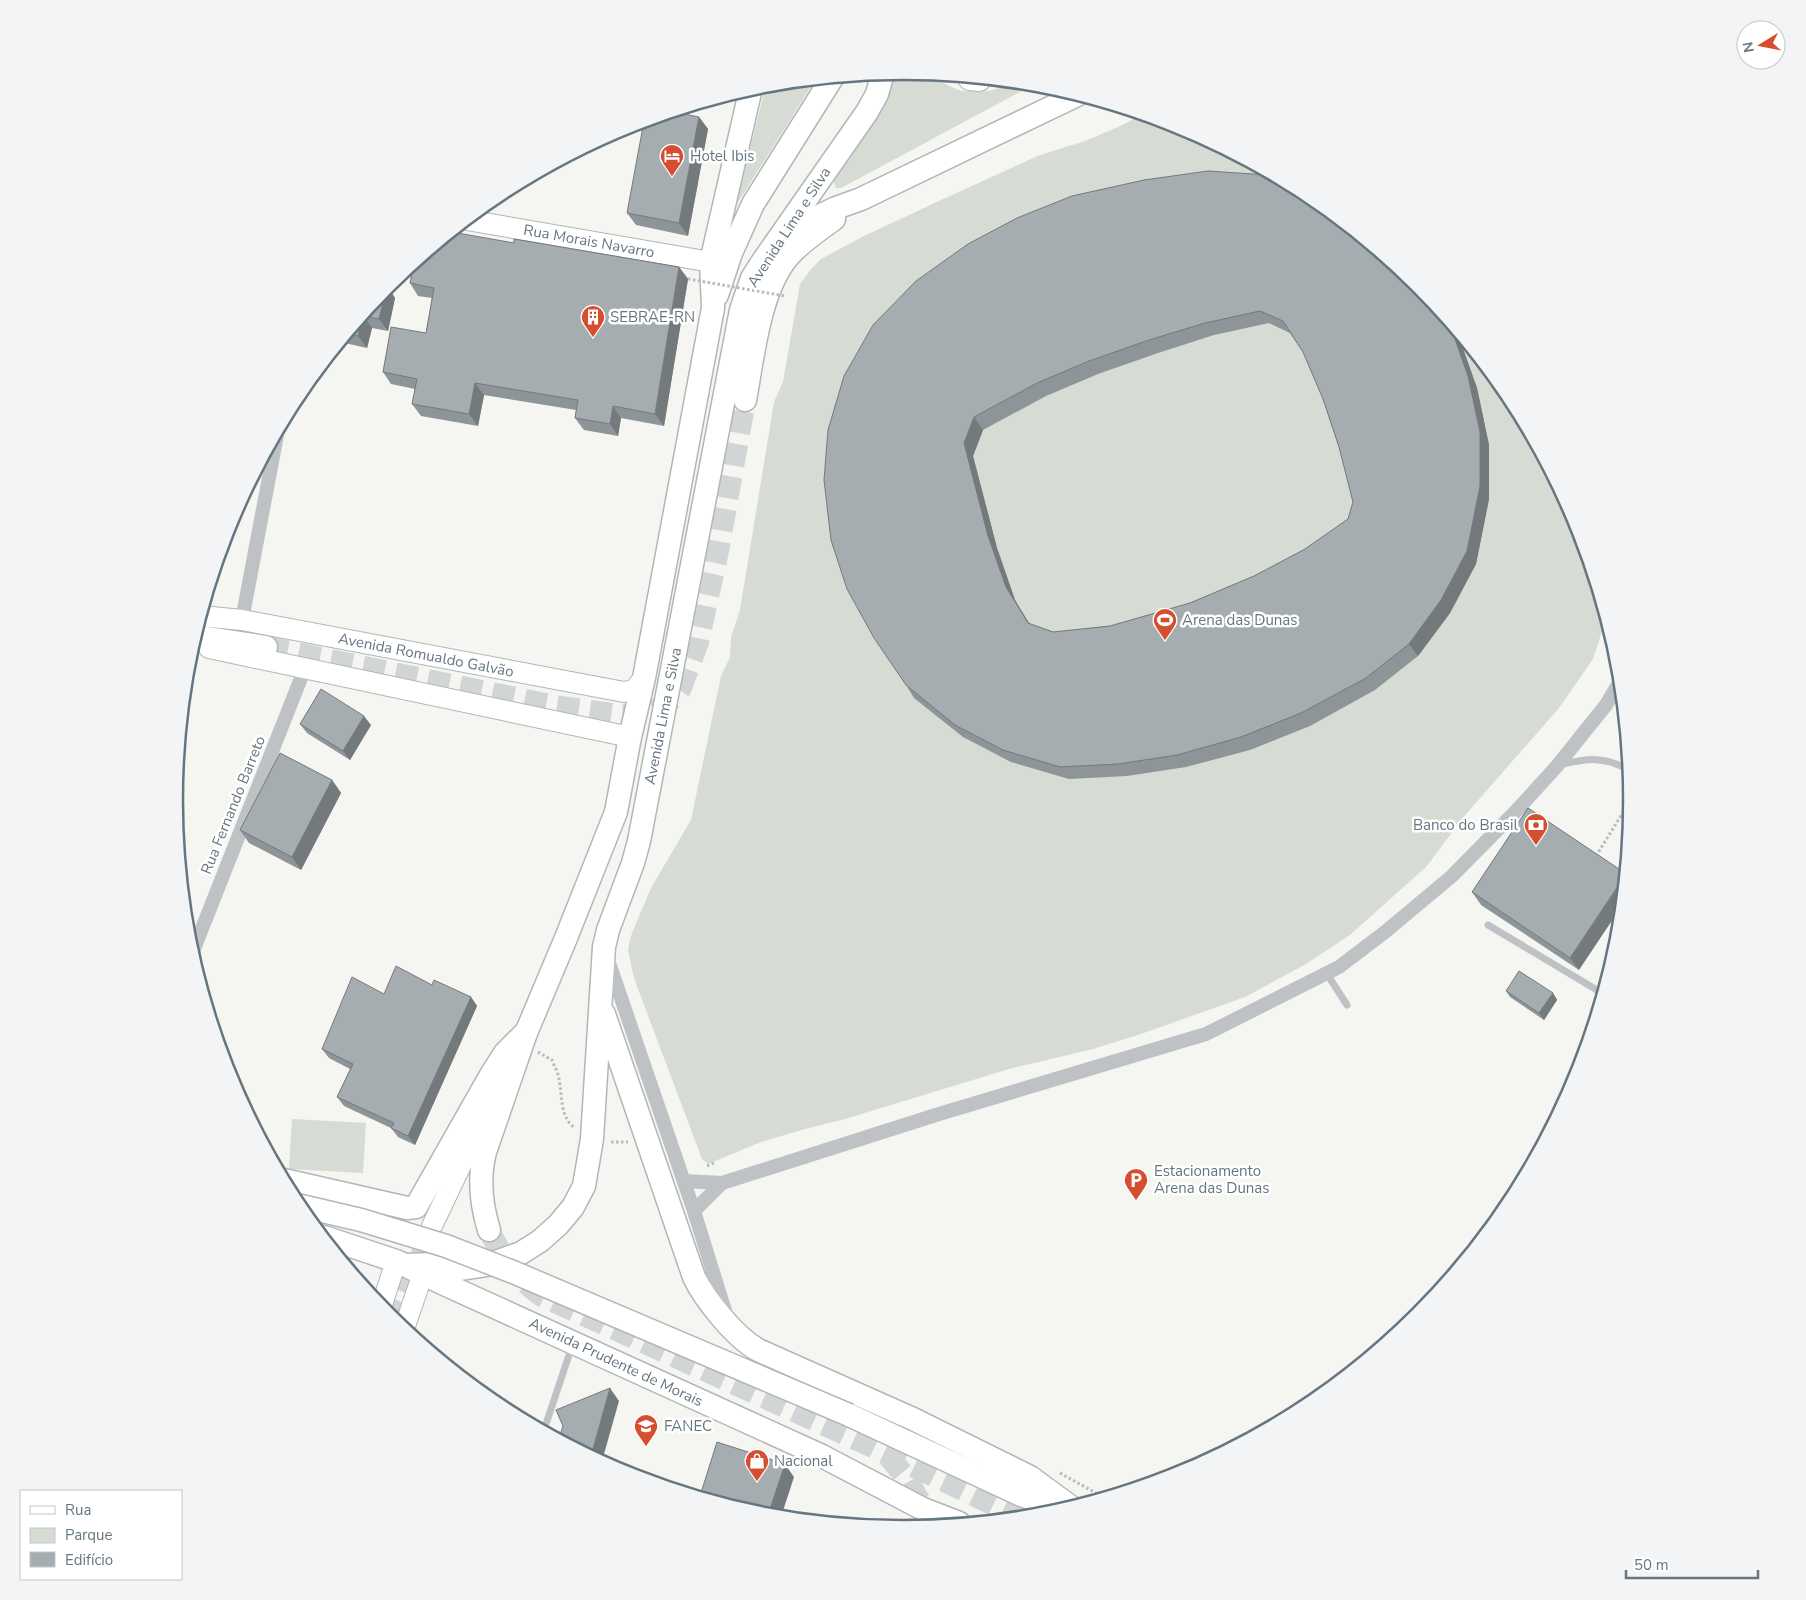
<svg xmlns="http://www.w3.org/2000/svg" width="1806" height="1600" viewBox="0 0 1806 1600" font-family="'Nunito Sans',sans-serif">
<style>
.green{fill:#d6dbd3}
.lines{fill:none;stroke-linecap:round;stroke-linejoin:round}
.secondary-tunnel{stroke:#d1d5d5;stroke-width:20;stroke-dasharray:20 10;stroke-linecap:butt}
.primary-tunnel{stroke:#d1d5d5;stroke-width:22;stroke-dasharray:22 11;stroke-linecap:butt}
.secondary-casing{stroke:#b1b6b9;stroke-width:22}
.primary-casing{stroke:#b2b6b9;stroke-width:25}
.trunk-casing{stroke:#b1b5b7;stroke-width:26}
.path{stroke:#b8bbbd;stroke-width:3;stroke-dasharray:2.5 2.5;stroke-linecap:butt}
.service{stroke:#bec2c5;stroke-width:7}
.minor{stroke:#bec2c5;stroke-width:14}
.secondary{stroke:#fff;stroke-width:20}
.primary{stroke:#fff;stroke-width:22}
.trunk{stroke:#fff;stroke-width:24}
.primary-bridge-casing{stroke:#b2b6b9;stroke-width:25;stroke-linecap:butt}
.path-bridge{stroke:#b8bbbd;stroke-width:3;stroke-dasharray:2.5 2.5;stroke-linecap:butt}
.primary-bridge{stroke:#fff;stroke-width:22}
.wall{fill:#8e9598;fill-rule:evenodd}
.shaded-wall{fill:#74797c}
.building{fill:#a5adb1;stroke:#74797c;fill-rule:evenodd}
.labels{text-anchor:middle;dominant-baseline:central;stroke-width:5;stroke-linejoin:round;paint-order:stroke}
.poi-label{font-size:15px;fill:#667680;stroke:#fff;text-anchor:start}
.street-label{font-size:15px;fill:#667680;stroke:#fff}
.rim{fill:none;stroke:#667680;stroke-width:2.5}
</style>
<rect width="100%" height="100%" fill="#f5f5f1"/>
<g class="green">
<path d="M903 71 925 73 931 78 961 91H989L1018 83 1035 84 841 188H836L832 177 892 72Z"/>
<path d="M815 80 735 207 766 85Z"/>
<path d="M1142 115 1182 127 1308 194 1419 285 1509 395 1576 521 1606 619 1593 659 1559 708 1466 814 1426 867 1350 935 1306 964 1245 997 1138 1035 1093 1049 1009 1069 845 1119 805 1129 761 1142 708 1164 702 1159 638 989 633 974 628 949 632 933 651 888 691 820 721 676 730 657 731 637 740 610 774 402 783 382 800 284 812 268 821 259 864 236 939 201 1040 155 1085 141 1116 128Z"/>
<path d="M292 1119 366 1123 363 1173 289 1169Z"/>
</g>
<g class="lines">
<path class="secondary-tunnel" d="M395 1321 432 1226"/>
<g class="primary-tunnel">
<path d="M266 647 555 706 619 715H638L653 712 673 698 681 688 698 642 718 551 745 400"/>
<path d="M489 1230C503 1259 515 1277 542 1296L884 1452 1019 1517"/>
<path d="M888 1456 906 1477 925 1511V1527"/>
</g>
<g class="secondary-casing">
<g id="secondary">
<path d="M467 220 711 262"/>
<path d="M201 616 242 620 624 692 634 690 644 678"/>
<path d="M209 648 630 737"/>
<path d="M432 1226 500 1083"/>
<path d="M381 1308 396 1261"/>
<path d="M404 1329 423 1273"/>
</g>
</g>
<g class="primary-casing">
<g id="primary">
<path d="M784 233 836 208 861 199 1077 95"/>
<path d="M717 295 731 253 753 204 832 78"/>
<path d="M745 400C753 357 759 293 787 258 797 245 820 229 834 219"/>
<path d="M195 636 266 647"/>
<path d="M604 1014 694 1277C705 1300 735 1337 758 1350L913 1419 1030 1477 1071 1507"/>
<path d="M284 1180 407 1208 416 1207 491 1075 505 1053 523 1035"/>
<path d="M489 1230C481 1204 478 1179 485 1152L526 1033 566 938 616 812 630 737 644 678 713 308 711 262 751 88"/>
<path d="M324 1237 396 1261 442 1283 822 1456 923 1509 959 1523"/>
<path d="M406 1265 433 1264 461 1269 487 1265 521 1253 540 1241 558 1225 573 1207 584 1186 592 1139 604 947 608 930 633 863 639 841 741 310 752 278 763 261 867 112 877 94 883 73"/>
<path d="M849 1415 1021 1495 1063 1509"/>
</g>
</g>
<g class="trunk-casing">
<path id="trunk" d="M970 78 979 79"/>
</g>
<g class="path">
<path d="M1596 856 1632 798"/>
<path d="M538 1052 552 1060C554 1066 558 1072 559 1079 562 1093 560 1118 574 1127"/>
<path d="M611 1142H628"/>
<path d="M707 1166 716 1162"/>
<path d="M1060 1473 1103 1497"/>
</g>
<g class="service">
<path d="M1621 689C1618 698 1619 707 1623 715"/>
<path d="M1559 765C1586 759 1603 755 1629 770"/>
<path d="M1488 925 1602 993"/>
<path d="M1327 974 1347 1005"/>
<path d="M544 1430 572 1346"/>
</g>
<g class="minor">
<path d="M242 620 278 430"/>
<path d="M192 954 305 668"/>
<path d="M607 957 694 1211 727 1317"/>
<path d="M684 1181 722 1183 939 1114 1206 1034 1339 967 1385 932 1452 876 1517 810 1557 766 1606 705 1620 681"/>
<path d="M694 1211 722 1183"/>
</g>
<use href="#secondary" class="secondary"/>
<use href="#primary" class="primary"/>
<use href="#trunk" class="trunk"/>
<g class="primary-bridge-casing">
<path id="primary-bridge" d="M297 1205 361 1220 446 1246 513 1272 849 1415"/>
</g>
<path class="path-bridge" d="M683 278 785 296"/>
<use href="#primary-bridge" class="primary-bridge"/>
</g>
<g class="wall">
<path d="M699 117 708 129 688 236 636 225 627 213Z"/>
<path d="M514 243 679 267 688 279 664 426 621 418 618 436 584 430 575 418 576 410 484 395 478 426 421 416 412 404 415 389 391 384 383 372 426 333 432 298 418 296 410 283Z"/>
<path d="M1418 285 1457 332 1477 388 1489 445V499L1476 564 1450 613 1418 656 1375 690 1310 726 1250 750 1186 767 1127 776 1069 779 1011 762 963 737 914 698 906 685 844 376ZM1269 323 1290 333 1303 352 1323 399 1339 447 1353 502 1348 519 1305 549 1254 576 1190 603 1110 626 1053 632 1029 624 1015 600 997 548 973 456 983 430 1046 396 1098 374 1158 353 1214 335Z"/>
<path d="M387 286 395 298 388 331 372 328 367 348 340 342Z"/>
<path d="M223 544 224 546 218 579 212 578Z"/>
<path d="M300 724 371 725 350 760 307 733Z"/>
<path d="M332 780 341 793 301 870 249 843 240 830Z"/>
<path d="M1528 808 1579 970 1481 905 1472 892Z"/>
<path d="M432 985 471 997 477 1006 415 1145 398 1137 391 1128 344 1106 337 1097 350 1069 329 1058 322 1049 384 994Z"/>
<path d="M1506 991 1553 993 1557 1000 1544 1020 1510 997Z"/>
</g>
<g class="shaded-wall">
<path d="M699 117 708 129 688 236 679 223Z"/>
<path d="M679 267 688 279 664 426 655 414Z"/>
<path d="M387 286 395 298 388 331 379 319Z"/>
<path d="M363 316 372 328 367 348 358 336Z"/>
<path d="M1449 322 1457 332 1477 388 1489 445V499L1476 564 1450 613 1418 656 1409 644Z"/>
<path d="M475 383 484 395 478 426 469 414Z"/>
<path d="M613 406 621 418 618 436 610 424Z"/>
<path d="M974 417 983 430 973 456 997 548 1015 600 1037 636 1028 623 1006 587 988 536 964 443Z"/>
<path d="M223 544 224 546 218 579 214 573Z"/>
<path d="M364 716 371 725 350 760 343 751Z"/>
<path d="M332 780 341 793 301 870 292 857Z"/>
<path d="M1624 877 1621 907 1579 970 1570 958Z"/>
<path d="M1553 993 1557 1000 1544 1020 1539 1013Z"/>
<path d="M471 997 477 1006 415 1145 408 1136Z"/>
<path d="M610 1388 619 1401 602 1461 591 1456Z"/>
<path d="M785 1464 794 1477 781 1517 768 1515Z"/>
</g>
<g class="building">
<path d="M674 112 699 117 679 223 627 213 644 121Z"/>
<path d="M1208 171 1268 175 1276 177 1308 194 1418 285 1449 322 1468 376 1480 432V486L1467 551 1441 600 1409 644 1366 678 1301 713 1241 737 1177 755 1118 764 1060 767 1003 750 955 725 906 685 874 638 847 589 831 540 824 480 828 430 844 376 873 325 916 281 968 244 1017 218 1072 196 1144 180ZM1260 311 1283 321 1303 352 1323 399 1339 447 1353 502 1348 519 1305 549 1254 576 1190 603 1110 626 1053 632 1028 623 1006 587 988 536 964 443 974 417 1037 383 1089 361 1149 340 1205 323Z"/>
<path d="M452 232 514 243V239L679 267 655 414 613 406 610 424 575 418 578 400 475 383 469 414 412 404 417 379 383 372 391 327 426 333 434 288 410 283 414 263Z"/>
<path d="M387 286 379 319 363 316 358 336 347 334Z"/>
<path d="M321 689 364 716 343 751 300 724Z"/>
<path d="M280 753 332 780 292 857 240 830Z"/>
<path d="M1528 808 1625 873 1624 877 1570 958 1472 892Z"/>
<path d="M396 966 432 985 434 980 471 997 408 1136 391 1128 394 1123 337 1097 353 1064 322 1049 352 977 384 994Z"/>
<path d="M1519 971 1553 993 1539 1013 1506 991Z"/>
<path d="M610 1388 591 1456 559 1438 563 1426 556 1410Z"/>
<path d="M717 1442 785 1464 768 1515H761L700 1496Z"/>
</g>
<defs>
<g id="hotel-pin" transform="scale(1.25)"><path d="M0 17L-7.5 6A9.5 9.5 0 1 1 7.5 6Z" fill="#d64e30" stroke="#fff"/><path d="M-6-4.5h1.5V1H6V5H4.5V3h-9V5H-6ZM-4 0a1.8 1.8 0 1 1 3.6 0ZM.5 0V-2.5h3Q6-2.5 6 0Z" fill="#fff"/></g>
<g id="building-pin" transform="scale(1.25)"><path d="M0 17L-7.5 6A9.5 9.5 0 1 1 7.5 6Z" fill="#d64e30" stroke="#fff"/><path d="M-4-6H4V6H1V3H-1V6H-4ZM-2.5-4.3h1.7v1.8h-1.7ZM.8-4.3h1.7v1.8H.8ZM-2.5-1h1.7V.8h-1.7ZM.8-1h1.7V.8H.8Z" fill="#fff"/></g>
<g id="stadium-pin" transform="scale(1.25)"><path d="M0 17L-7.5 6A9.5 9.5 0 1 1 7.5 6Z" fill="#d64e30" stroke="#fff"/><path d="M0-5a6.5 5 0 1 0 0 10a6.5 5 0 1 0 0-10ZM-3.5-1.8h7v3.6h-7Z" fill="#fff"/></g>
<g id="bank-pin" transform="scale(1.25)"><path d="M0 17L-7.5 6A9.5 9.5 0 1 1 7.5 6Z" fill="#d64e30" stroke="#fff"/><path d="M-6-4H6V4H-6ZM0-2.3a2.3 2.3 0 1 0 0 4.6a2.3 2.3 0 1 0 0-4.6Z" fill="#fff"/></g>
<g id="parking-pin" transform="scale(1.25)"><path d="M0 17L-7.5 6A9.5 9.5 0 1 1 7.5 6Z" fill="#d64e30" stroke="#fff"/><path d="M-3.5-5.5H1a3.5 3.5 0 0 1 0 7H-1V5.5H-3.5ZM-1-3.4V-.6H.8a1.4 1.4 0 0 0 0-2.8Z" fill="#fff"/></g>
<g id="university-pin" transform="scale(1.25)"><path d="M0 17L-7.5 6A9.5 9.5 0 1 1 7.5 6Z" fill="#d64e30" stroke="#fff"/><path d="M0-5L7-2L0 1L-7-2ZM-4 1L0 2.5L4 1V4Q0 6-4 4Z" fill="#fff"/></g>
<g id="shop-pin" transform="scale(1.25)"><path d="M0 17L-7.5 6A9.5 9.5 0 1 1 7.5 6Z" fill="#d64e30" stroke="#fff"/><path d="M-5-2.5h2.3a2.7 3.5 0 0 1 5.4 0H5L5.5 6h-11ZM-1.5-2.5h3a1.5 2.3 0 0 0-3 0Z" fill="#fff"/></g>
</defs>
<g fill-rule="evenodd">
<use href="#hotel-pin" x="672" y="156"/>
<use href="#building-pin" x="593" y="317"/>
<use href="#stadium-pin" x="1165" y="620"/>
<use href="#bank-pin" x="1536" y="825"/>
<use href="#parking-pin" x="1136" y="1180"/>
<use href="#university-pin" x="646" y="1426"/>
<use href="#shop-pin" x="757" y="1461"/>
</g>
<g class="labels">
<g class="poi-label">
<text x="690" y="156">Hotel Ibis</text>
<text x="610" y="317">SEBRAE-RN</text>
<text x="1182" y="620">Arena das Dunas</text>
<text x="1518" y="825" text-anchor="end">Banco do Brasil</text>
<text x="1154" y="1171">Estacionamento<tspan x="1154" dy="17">Arena das Dunas</tspan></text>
<text x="664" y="1426">FANEC</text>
<text x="774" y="1461">Nacional</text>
</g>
<g class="street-label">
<text transform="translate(789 227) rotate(-57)">Avenida Lima e Silva</text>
<text transform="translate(589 241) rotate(10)">Rua Morais Navarro</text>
<text transform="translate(426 655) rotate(11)">Avenida Romualdo Galvão</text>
<text transform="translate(663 716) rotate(-79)">Avenida Lima e Silva</text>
<text transform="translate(233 805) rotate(-68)">Rua Fernando Barreto</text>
<text transform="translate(616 1362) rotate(25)">Avenida Prudente de Morais</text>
</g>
</g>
<path d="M0 0H1806V1600H0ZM183 800a720 720 0 1 1 1440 0a720 720 0 1 1-1440 0Z" fill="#f3f4f5" fill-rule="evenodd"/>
<path class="rim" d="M183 800a720 720 0 1 1 1440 0a720 720 0 1 1-1440 0Z"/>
<rect x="20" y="1490" width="162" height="90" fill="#ffffff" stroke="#c2c8cc"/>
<rect x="30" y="1506" width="25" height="8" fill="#ffffff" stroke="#c2c8cc"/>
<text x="65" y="1515" font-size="15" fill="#667680">Rua</text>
<rect x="30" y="1528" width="25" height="15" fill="#d6dbd3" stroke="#c2c8cc"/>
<text x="65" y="1540" font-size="15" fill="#667680">Parque</text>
<rect x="30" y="1552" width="25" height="15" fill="#a5adb1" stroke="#c2c8cc"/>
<text x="65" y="1565" font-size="15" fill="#667680">Edifício</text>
<g transform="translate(1761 45) rotate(260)"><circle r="24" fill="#ffffff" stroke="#c2c8cc"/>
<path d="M0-4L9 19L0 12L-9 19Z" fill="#d64e30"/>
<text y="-8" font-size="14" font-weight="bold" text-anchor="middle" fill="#667680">N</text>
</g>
<path d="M1626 1570v8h132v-8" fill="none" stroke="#667680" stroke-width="2.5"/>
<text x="1634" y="1570" font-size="15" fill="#667680" stroke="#ffffff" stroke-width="4" paint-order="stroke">50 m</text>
</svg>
